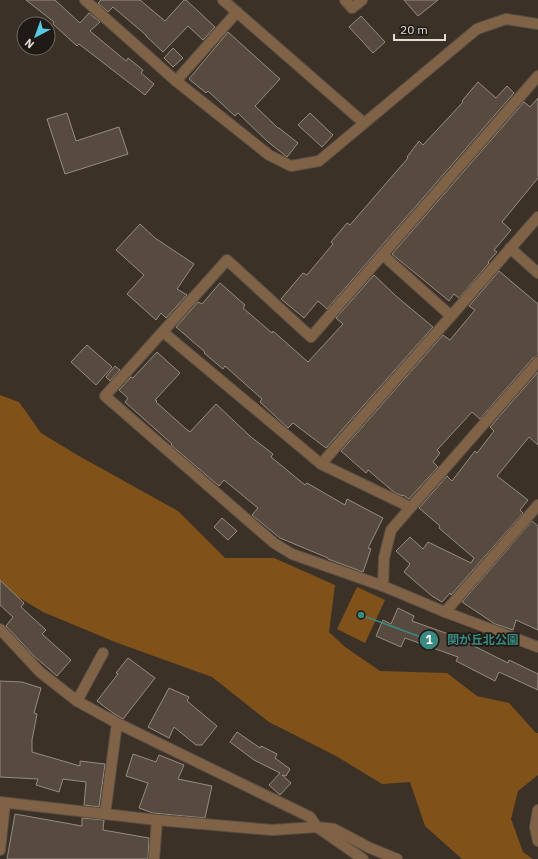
<svg xmlns="http://www.w3.org/2000/svg" width="538" height="859" viewBox="0 0 538 859" font-family="'IBM Plex Sans','Noto Sans JP',sans-serif">
<style>
.green{fill:#81511a}
.building{fill:#574b40;stroke:#988b7f}
.lines{fill:none;stroke-linecap:round;stroke-linejoin:round}
.minor-casing{stroke:#5a5046;stroke-width:12}
.minor{stroke:#806347;stroke-width:10}
.leader{fill:none;stroke:#398a83;stroke-width:1.5}
.callout-dot{fill:#398a83;stroke:#1f1a15;stroke-width:1.5}
.mark-label{font-size:12px;text-anchor:middle;font-weight:bold;fill:#fff}
.callout-label{font-size:12px;text-anchor:middle;font-weight:bold;fill:#398a83;stroke:#1f1a15;stroke-width:3.5;stroke-linejoin:round;paint-order:stroke}
</style>
<rect width="100%" height="100%" fill="#3c3127"/>
<g class="green">
<path d="M0 395 19 402 41 433 79 456 178 511 225 558H274L335 585 329 632 345 647 380 671 447 673 477 696 509 703 536 733H538V775L518 791 511 819 523 852 533 859H462L425 826 410 782 382 784 336 756 269 722 212 677 115 642 43 612 0 586Z"/>
<path d="M357 587 385 600 365 643 337 629Z"/>
</g>
<g class="building">
<path d="M26 0H55L80 23 89 13 100 22 90 31 126 61 128 58 143 70 141 73 154 84 145 95 79 44 77 46 53 24 54 22Z"/>
<path d="M101 0H140L165 21 184 0H186L215 27 203 40 188 26 163 52 146 36V35L113 7 108 12 98 3Z"/>
<path d="M404 0H438L418 16Z"/>
<path d="M361 16 385 42 373 53 349 27Z"/>
<path d="M228 32 280 79 255 106 278 128H279L298 143 287 157 267 141 238 113 235 116 208 91 206 93 189 79Z"/>
<path d="M173 48 183 58 173 67 164 58Z"/>
<path d="M478 82 496 98 507 86 514 93 327 309 318 301 304 318 281 299 303 273 307 275 333 244 331 242 347 223 350 225 408 158 407 157 419 141 423 145 463 102 462 101Z"/>
<path d="M538 98V178L502 222 511 230 494 250 497 252 488 262 489 263 459 298 454 294 449 301 392 254 524 102 530 107Z"/>
<path d="M67 113 76 141 119 127 128 154 65 174 47 119Z"/>
<path d="M310 113 333 135 322 147 298 125Z"/>
<path d="M140 224 155 238 194 264 177 289 187 295 166 318 161 313 156 320 127 294 144 275 116 250Z"/>
<path d="M499 271 538 304V356L533 358 480 419 472 412 437 450 440 453 433 462 438 467 409 499 403 495V496L395 493 368 470 366 473 341 451 443 335 450 340 475 310 469 306Z"/>
<path d="M374 275 396 296 433 327 326 448 293 423 288 428 260 402 262 399 225 366 223 369 204 353 205 352 176 327 198 302 202 304 220 283 245 305 243 308 272 333 273 331 308 362 343 324 336 318Z"/>
<path d="M87 345 112 367 96 385 71 362Z"/>
<path d="M157 352 180 373 155 400 157 401 156 402 186 429 190 432 216 404 251 437 273 454 271 457 305 485 307 483 345 505 347 499 383 518 368 548 371 549 363 572 328 559V558L280 538 252 515 258 508 224 480 219 486 171 445 172 444 125 402 128 398 119 390 131 377 133 378Z"/>
<path d="M115 366 120 370 110 381 106 377Z"/>
<path d="M538 372V445L529 437 497 476 528 500 520 510 523 513 451 595 450 593 442 602 432 596 404 572 410 564 396 551 410 537 423 549 428 542 471 563 474 558 439 528 440 526 419 508 447 476 452 481 475 451 477 453 494 431 490 427Z"/>
<path d="M222 518 237 531 228 540 214 527Z"/>
<path d="M532 521 538 526V630L516 620 513 630 495 624 462 602Z"/>
<path d="M0 580 24 603 21 607 46 630 42 634 71 660 57 676 34 656 6 626 13 617 0 605Z"/>
<path d="M398 608 414 616 412 621 454 636 508 663 509 660 538 674V690L499 672 495 681 456 661 458 657 405 638 401 647 376 636 383 620 391 624Z"/>
<path d="M128 658 155 678 123 719 113 713 97 701 118 674 116 673Z"/>
<path d="M0 681 22 682 41 688 34 713 37 714 32 740V752L80 766V761L105 764 99 807 84 805 86 782 63 779 59 792 36 785 38 779 0 777Z"/>
<path d="M169 688 189 697 187 701 217 726 202 745H196L174 727 169 738 148 727Z"/>
<path d="M237 732 260 748 261 746 277 754 275 758 290 769 286 776 282 775 291 783 280 795 269 785 280 773 254 760 230 742Z"/>
<path d="M133 754 156 762 159 755 184 765 178 779 212 786 205 818 153 813 139 808 148 783 126 776Z"/>
<path d="M15 814 82 826V818L104 820 103 830 149 838 148 859H7Z"/>
</g>
<g class="lines">
<g class="minor-casing">
<g id="minor">
<path d="M85 0 176 81 269 155 291 166 319 161 477 29 506 19 538 24"/>
<path d="M223 0 364 123"/>
<path d="M345 0 352 8 362 0"/>
<path d="M176 81 237 12"/>
<path d="M510 248 538 273"/>
<path d="M383 255 451 316"/>
<path d="M163 332 321 464 410 507"/>
<path d="M538 362 391 530 384 558 383 586 445 612 538 647"/>
<path d="M321 464 538 217"/>
<path d="M383 586 292 554 274 543 105 396 227 260 311 337 538 76"/>
<path d="M445 612 538 505"/>
<path d="M0 629 40 672 77 701 117 723 310 817 317 827 363 859"/>
<path d="M77 701 103 653"/>
<path d="M0 802 157 820 272 830 317 827 334 829 370 848 397 859"/>
<path d="M538 810 535 827 538 841"/>
<path d="M105 814 117 723"/>
<path d="M0 850 5 803"/>
<path d="M154 859 157 820"/>
</g>
</g>
<use href="#minor" class="minor"/>
</g>
<path class="leader" d="M361 615L429 640"/>
<g class="callout-dot">
<circle cx="361" cy="615" r="4"/>
<circle cx="429" cy="640" r="10"/>
</g>
<g class="mark-label">
<text x="429" y="644">1</text>
</g>
<g class="callout-label">
<text x="483" y="644">関が丘北公園</text>
</g>
<g transform="translate(36 36) rotate(221)"><circle r="19" fill="#1f1a15" stroke="#6d6862"/>
<path d="M0-3L7 15L0 10L-7 15Z" fill="#58c9e3"/>
<text y="-6" font-size="11" font-weight="bold" text-anchor="middle" fill="#e3dcd5">N</text>
</g>
<path d="M394 34v6h51v-6" fill="none" stroke="#e3dcd5" stroke-width="2"/>
<text x="400" y="34" font-size="12" fill="#e3dcd5" stroke="#1f1a15" stroke-width="3" paint-order="stroke">20 m</text>
</svg>
